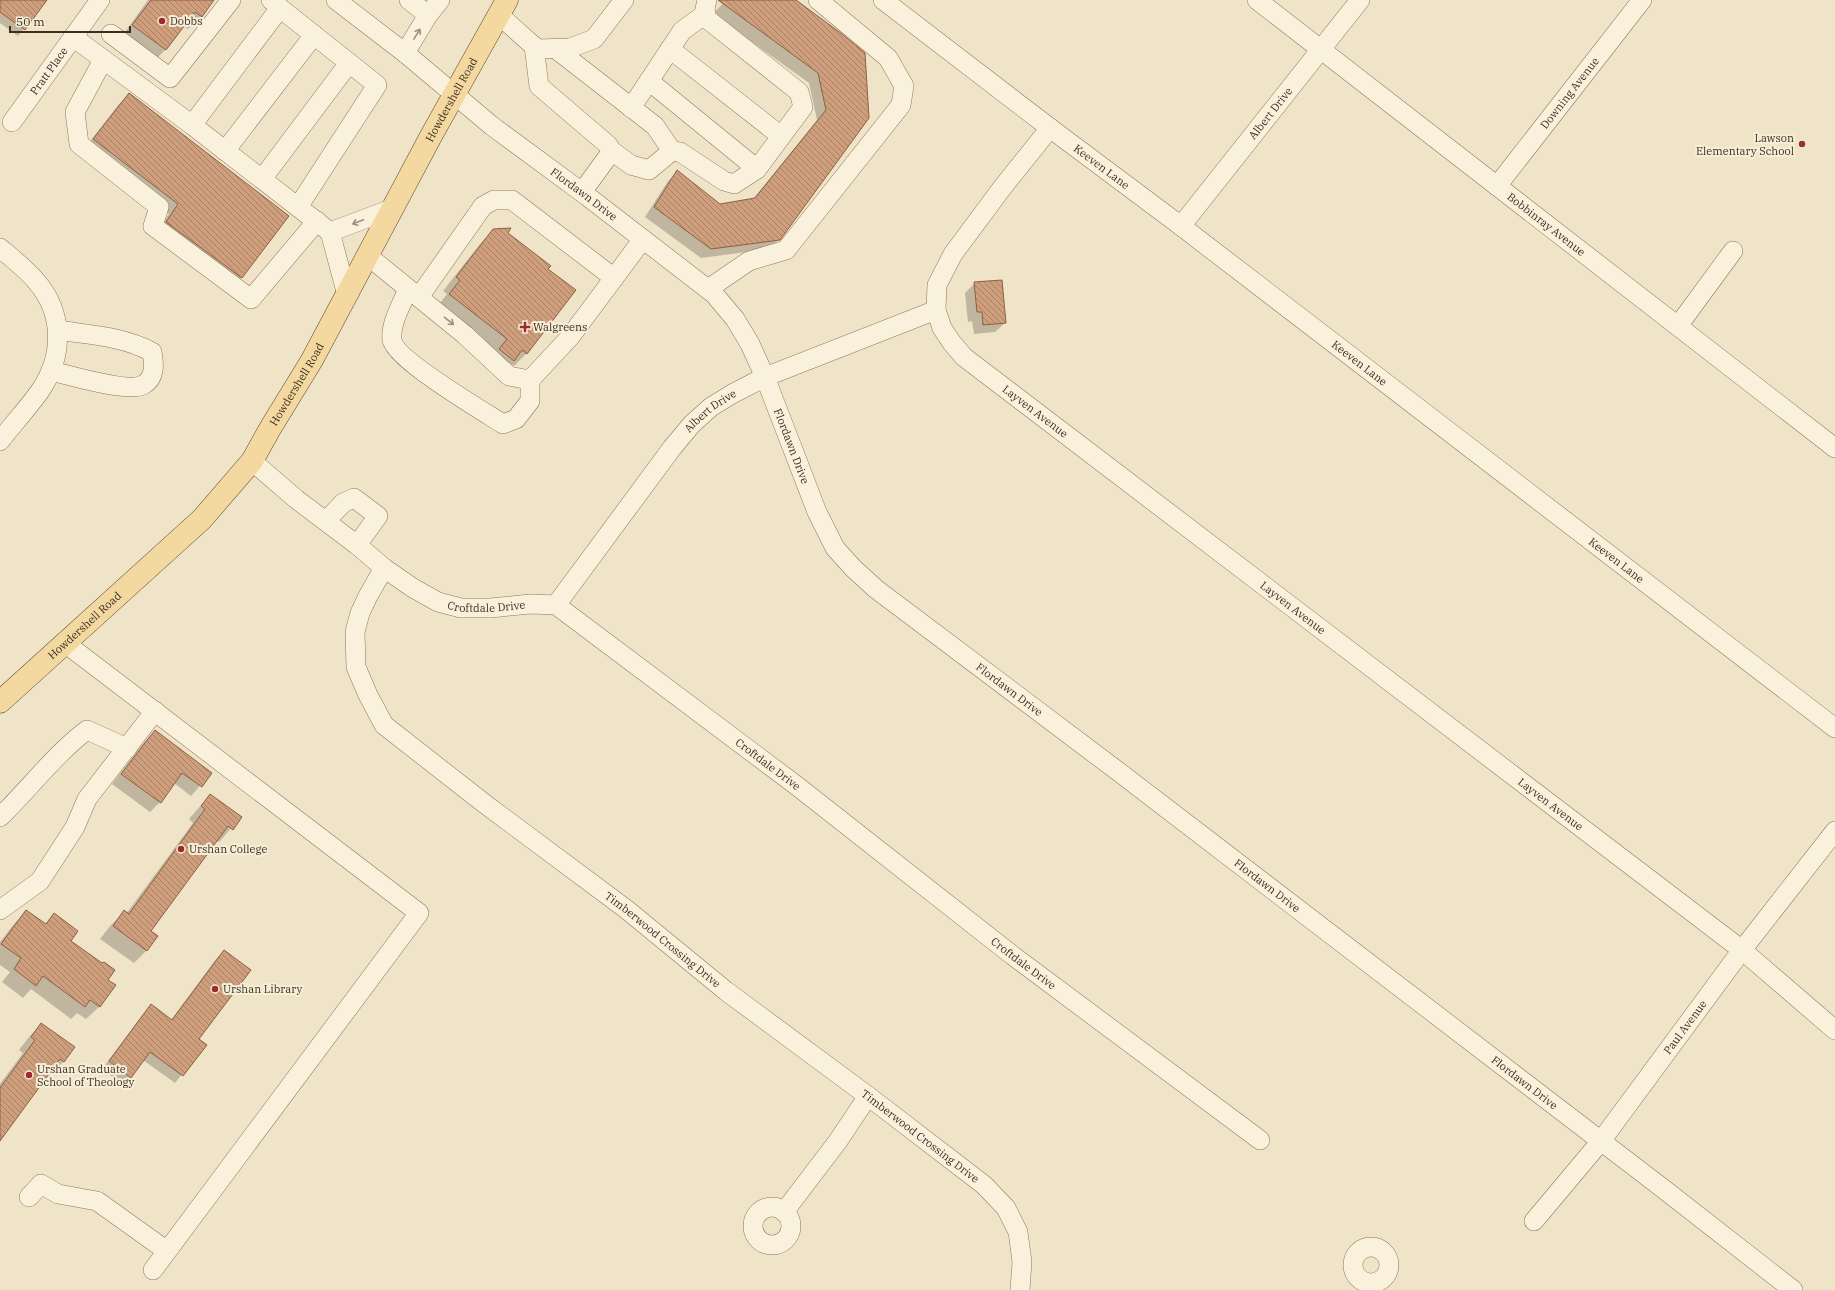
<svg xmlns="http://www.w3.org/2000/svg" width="1835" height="1290" viewBox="0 0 1835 1290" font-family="'IBM Plex Serif',serif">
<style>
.shadow{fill:#0003}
.building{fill:url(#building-back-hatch);stroke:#8d5f41}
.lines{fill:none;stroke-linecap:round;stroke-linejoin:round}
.minor-casing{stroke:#8d765c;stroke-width:20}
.major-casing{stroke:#5b4430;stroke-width:23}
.minor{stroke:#faf1dc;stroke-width:19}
.major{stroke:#f3d9a0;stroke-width:22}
.oneway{stroke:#9c907e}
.poi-dot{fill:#9e2a2b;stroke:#f7eed8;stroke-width:1.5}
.labels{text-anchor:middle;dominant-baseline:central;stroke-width:4;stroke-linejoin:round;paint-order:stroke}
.poi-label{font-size:11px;fill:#3d2e20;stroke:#f7eed8;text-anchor:start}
.street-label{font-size:11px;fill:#3d2e20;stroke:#f7eed8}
</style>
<defs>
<pattern id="building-back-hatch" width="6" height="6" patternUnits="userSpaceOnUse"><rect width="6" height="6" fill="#cf9f7d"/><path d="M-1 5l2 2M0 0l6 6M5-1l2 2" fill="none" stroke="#a98266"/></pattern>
</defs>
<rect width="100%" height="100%" fill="#f0e4c8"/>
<g class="shadow">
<path d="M2 0H46L18 36 0 23V2Z"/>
<path d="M148 0H213L201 16 188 29 183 26 166 49 153 62 120 39Z"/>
<path d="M726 0H794L864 54 779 239 769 249 701 258 645 217 668 181 677 172 720 205 753 199 817 120 809 83 713 14Z"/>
<path d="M129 95 287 216 241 278 231 287 157 232 169 214 84 149 119 104Z"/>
<path d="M493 230 506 233 547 269 527 353 514 366 510 364 501 373 436 308 447 294 443 291 480 244Z"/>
<path d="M975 283 1005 323 995 332 974 334 972 321 968 322 965 293Z"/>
<path d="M155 731 211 773 191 796 174 783 160 802 150 812 112 784 145 741Z"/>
<path d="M210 795 241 817 219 842 216 840 150 931 147 950 134 963 100 939 111 925 124 912 126 914 193 823 189 819Z"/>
<path d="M26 911 45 924 54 915 70 941 106 980 114 986 99 1007 86 1019 77 1013 71 1019 31 989 23 998 2 982 10 972 0 965V942L14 924Z"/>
<path d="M224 951 197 1040 205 1045 175 1083 143 1060 123 1085 102 1069 144 1013 151 1006 171 1020 216 959Z"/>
<path d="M41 1024 64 1061 51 1074 49 1073 0 1139V1084L23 1053 19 1050 29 1037Z"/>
</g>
<g class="building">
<path d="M0 0H47L25 30 0 12Z"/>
<path d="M151 0H214L202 17 195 12 166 50 132 25Z"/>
<path d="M718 0H796L842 34 865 53 869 118 780 240 711 249 654 207 677 170 720 204 755 198 826 110 818 73Z"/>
<path d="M129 93 289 216 242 278 166 222 178 204 93 139Z"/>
<path d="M511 228 508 233 551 266 548 269 576 290 527 354 522 350 514 361 499 349 507 339 449 294 460 280 456 277 493 229Z"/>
<path d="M1002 280 1006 323 983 325 982 312H977L974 282Z"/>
<path d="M155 730 212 773 202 787 182 773 161 803 121 774Z"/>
<path d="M210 794 242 817 233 830 228 826 151 931 158 936 147 951 113 926 124 910 129 914 205 809 201 806Z"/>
<path d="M26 910 46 924 54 913 78 931 71 941 102 963 104 962 115 970 108 980 116 985 100 1007 90 1000 85 1007 43 976 36 986 14 969 21 958 1 944Z"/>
<path d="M224 950 251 970 199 1039 207 1045 183 1076 150 1052 131 1078 109 1061 151 1004 172 1020Z"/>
<path d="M41 1023 75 1047 64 1062 60 1059 0 1141V1088L35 1040 31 1037Z"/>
</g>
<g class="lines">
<g class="minor-casing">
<g id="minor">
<path id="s1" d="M336 0 405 53 492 126 587 196 714 294 735 319 750 344 765 377 817 512 835 548 853 568 876 589 1115 769 1661 1187 1793 1290"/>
<path d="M409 0 428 15 440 0"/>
<path id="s2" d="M883 0 1050 128 1181 226 1835 728"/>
<path id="s3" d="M1257 0 1835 448"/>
<path d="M280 8 377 85 298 207"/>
<path d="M499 15 537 49 570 48 594 39 624 0"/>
<path d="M111 34 170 78 231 0"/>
<path d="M73 37 192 125 330 232"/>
<path d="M534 46 539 86 608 145 612 151 582 192"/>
<path d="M556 49 655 126 672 151"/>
<path d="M670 49 781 136"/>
<path d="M405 53 428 15"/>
<path d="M103 60 75 112 79 144 159 207 153 226 251 299 317 221"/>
<path d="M649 81 757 169"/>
<path d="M631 108 682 31 705 14"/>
<path id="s4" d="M12 122 100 0"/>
<path d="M192 125 280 8 271 0"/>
<path id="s5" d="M1050 128 1002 188 953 254 937 285 936 310 942 328 952 343 964 357 1742 950 1835 1030"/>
<path d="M225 151 314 35"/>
<path d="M612 151 631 165 649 170 672 151 680 152 724 181 734 184 757 169 803 107 799 92 707 19 705 9 707 0"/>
<path d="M262 179 349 63"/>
<path id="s6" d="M1497 186 1642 0"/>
<path id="s7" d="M1181 226 1360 0"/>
<path d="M0 248C13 259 26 269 36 281 64 313 64 356 40 391 28 408 13 424 0 441"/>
<path d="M368 256 465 335 509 376 530 380 570 337 643 239"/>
<path d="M408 289C402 304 390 323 392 340 395 359 484 412 503 424L516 419 530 401V380"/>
<path d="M708 289 749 261 786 250 901 105 904 86 888 58 818 0"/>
<path d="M347 295 330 232 394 208"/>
<path d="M419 297 483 206 494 200H512L614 278"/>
<path d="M1678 326 1733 251"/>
<path d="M51 371C69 375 128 393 143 385 156 378 154 363 152 352 123 336 90 335 58 330"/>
<path id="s8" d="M252 461 296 499 357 545 384 568 413 588 438 602 461 608H491L530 604 556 605 797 786 1012 955 1260 1140"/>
<path d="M326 521 343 503 354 498 378 516 357 545"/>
<path id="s9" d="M384 568 368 596 360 613 355 632 356 667 368 695 384 725 485 804 626 909 726 991 868 1096 984 1185 1006 1208 1018 1232 1022 1262 1020 1290"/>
<path id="s10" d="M556 605 672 448 692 424 711 407 732 394 765 377 936 310"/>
<path d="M65 643 419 913 153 1270"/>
<path d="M0 817C29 789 55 754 87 730L127 748"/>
<path d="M0 910 40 881 75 827 87 799 155 711"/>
<path d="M29 1197 41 1184 58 1194 97 1201 167 1251"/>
<circle cx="772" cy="1226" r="19"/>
<path d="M784 1212 838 1141 868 1096"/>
<path id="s11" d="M1534 1221 1601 1141 1742 950 1835 831"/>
<circle cx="1371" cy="1265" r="18"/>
</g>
</g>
<g class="major-casing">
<g id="major">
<path id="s12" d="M0 702 202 519 252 461 271 427 312 360 431 136 507 0"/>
</g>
</g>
<use href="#minor" class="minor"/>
<use href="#major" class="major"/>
</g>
<defs><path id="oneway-shaft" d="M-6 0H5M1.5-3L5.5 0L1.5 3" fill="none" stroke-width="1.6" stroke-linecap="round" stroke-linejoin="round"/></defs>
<g class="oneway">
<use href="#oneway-shaft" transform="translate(417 34) rotate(-58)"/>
<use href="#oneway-shaft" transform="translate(358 222) rotate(159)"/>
<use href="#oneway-shaft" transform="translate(449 321) rotate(39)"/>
</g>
<g class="poi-dot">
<circle cx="162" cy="21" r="4"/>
<circle cx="1802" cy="144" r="4"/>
<path d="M523 321h4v4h4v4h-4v4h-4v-4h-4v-4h4z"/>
<circle cx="181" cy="849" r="4"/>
<circle cx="215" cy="989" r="4"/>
<circle cx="29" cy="1075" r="4"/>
</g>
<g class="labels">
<g class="poi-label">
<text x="170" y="21">Dobbs</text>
<text x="1794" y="138" text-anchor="end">Lawson<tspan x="1794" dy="13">Elementary School</tspan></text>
<text x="533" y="327">Walgreens</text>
<text x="189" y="849">Urshan College</text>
<text x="223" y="989">Urshan Library</text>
<text x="37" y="1069">Urshan Graduate<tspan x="37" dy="13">School of Theology</tspan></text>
</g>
<g class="street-label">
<text stroke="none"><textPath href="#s4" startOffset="63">Pratt Place</textPath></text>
<text stroke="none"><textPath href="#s6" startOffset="118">Downing Avenue</textPath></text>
<text stroke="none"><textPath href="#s12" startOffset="762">Howdershell Road</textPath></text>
<text stroke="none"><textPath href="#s7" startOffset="144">Albert Drive</textPath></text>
<text stroke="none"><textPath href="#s2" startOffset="275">Keeven Lane</textPath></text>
<text stroke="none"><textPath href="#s1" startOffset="315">Flordawn Drive</textPath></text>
<text stroke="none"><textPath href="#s3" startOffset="366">Bobbinray Avenue</textPath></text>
<text stroke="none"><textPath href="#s2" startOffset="599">Keeven Lane</textPath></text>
<text stroke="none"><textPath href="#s12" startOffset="438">Howdershell Road</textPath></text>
<text stroke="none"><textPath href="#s5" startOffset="364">Layven Avenue</textPath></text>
<text stroke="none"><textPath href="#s10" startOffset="249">Albert Drive</textPath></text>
<text stroke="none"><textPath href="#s1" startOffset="651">Flordawn Drive</textPath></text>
<text stroke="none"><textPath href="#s2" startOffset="923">Keeven Lane</textPath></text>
<text stroke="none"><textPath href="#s8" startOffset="283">Croftdale Drive</textPath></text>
<text stroke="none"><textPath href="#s5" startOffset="688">Layven Avenue</textPath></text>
<text stroke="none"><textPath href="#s12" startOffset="114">Howdershell Road</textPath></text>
<text stroke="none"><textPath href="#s1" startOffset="987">Flordawn Drive</textPath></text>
<text stroke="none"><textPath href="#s8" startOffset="618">Croftdale Drive</textPath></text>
<text stroke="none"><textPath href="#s5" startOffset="1012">Layven Avenue</textPath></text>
<text stroke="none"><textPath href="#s1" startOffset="1311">Flordawn Drive</textPath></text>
<text stroke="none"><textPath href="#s9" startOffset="522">Timberwood Crossing Drive</textPath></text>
<text stroke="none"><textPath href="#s8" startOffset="942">Croftdale Drive</textPath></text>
<text stroke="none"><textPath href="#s11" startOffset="246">Paul Avenue</textPath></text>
<text stroke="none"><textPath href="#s1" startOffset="1635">Flordawn Drive</textPath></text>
<text stroke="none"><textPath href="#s9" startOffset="846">Timberwood Crossing Drive</textPath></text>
</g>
</g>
<path d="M10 26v6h120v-6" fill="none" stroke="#3d2e20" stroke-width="2"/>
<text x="16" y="26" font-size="12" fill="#3d2e20" stroke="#f7eed8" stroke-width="3" paint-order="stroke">50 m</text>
</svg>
